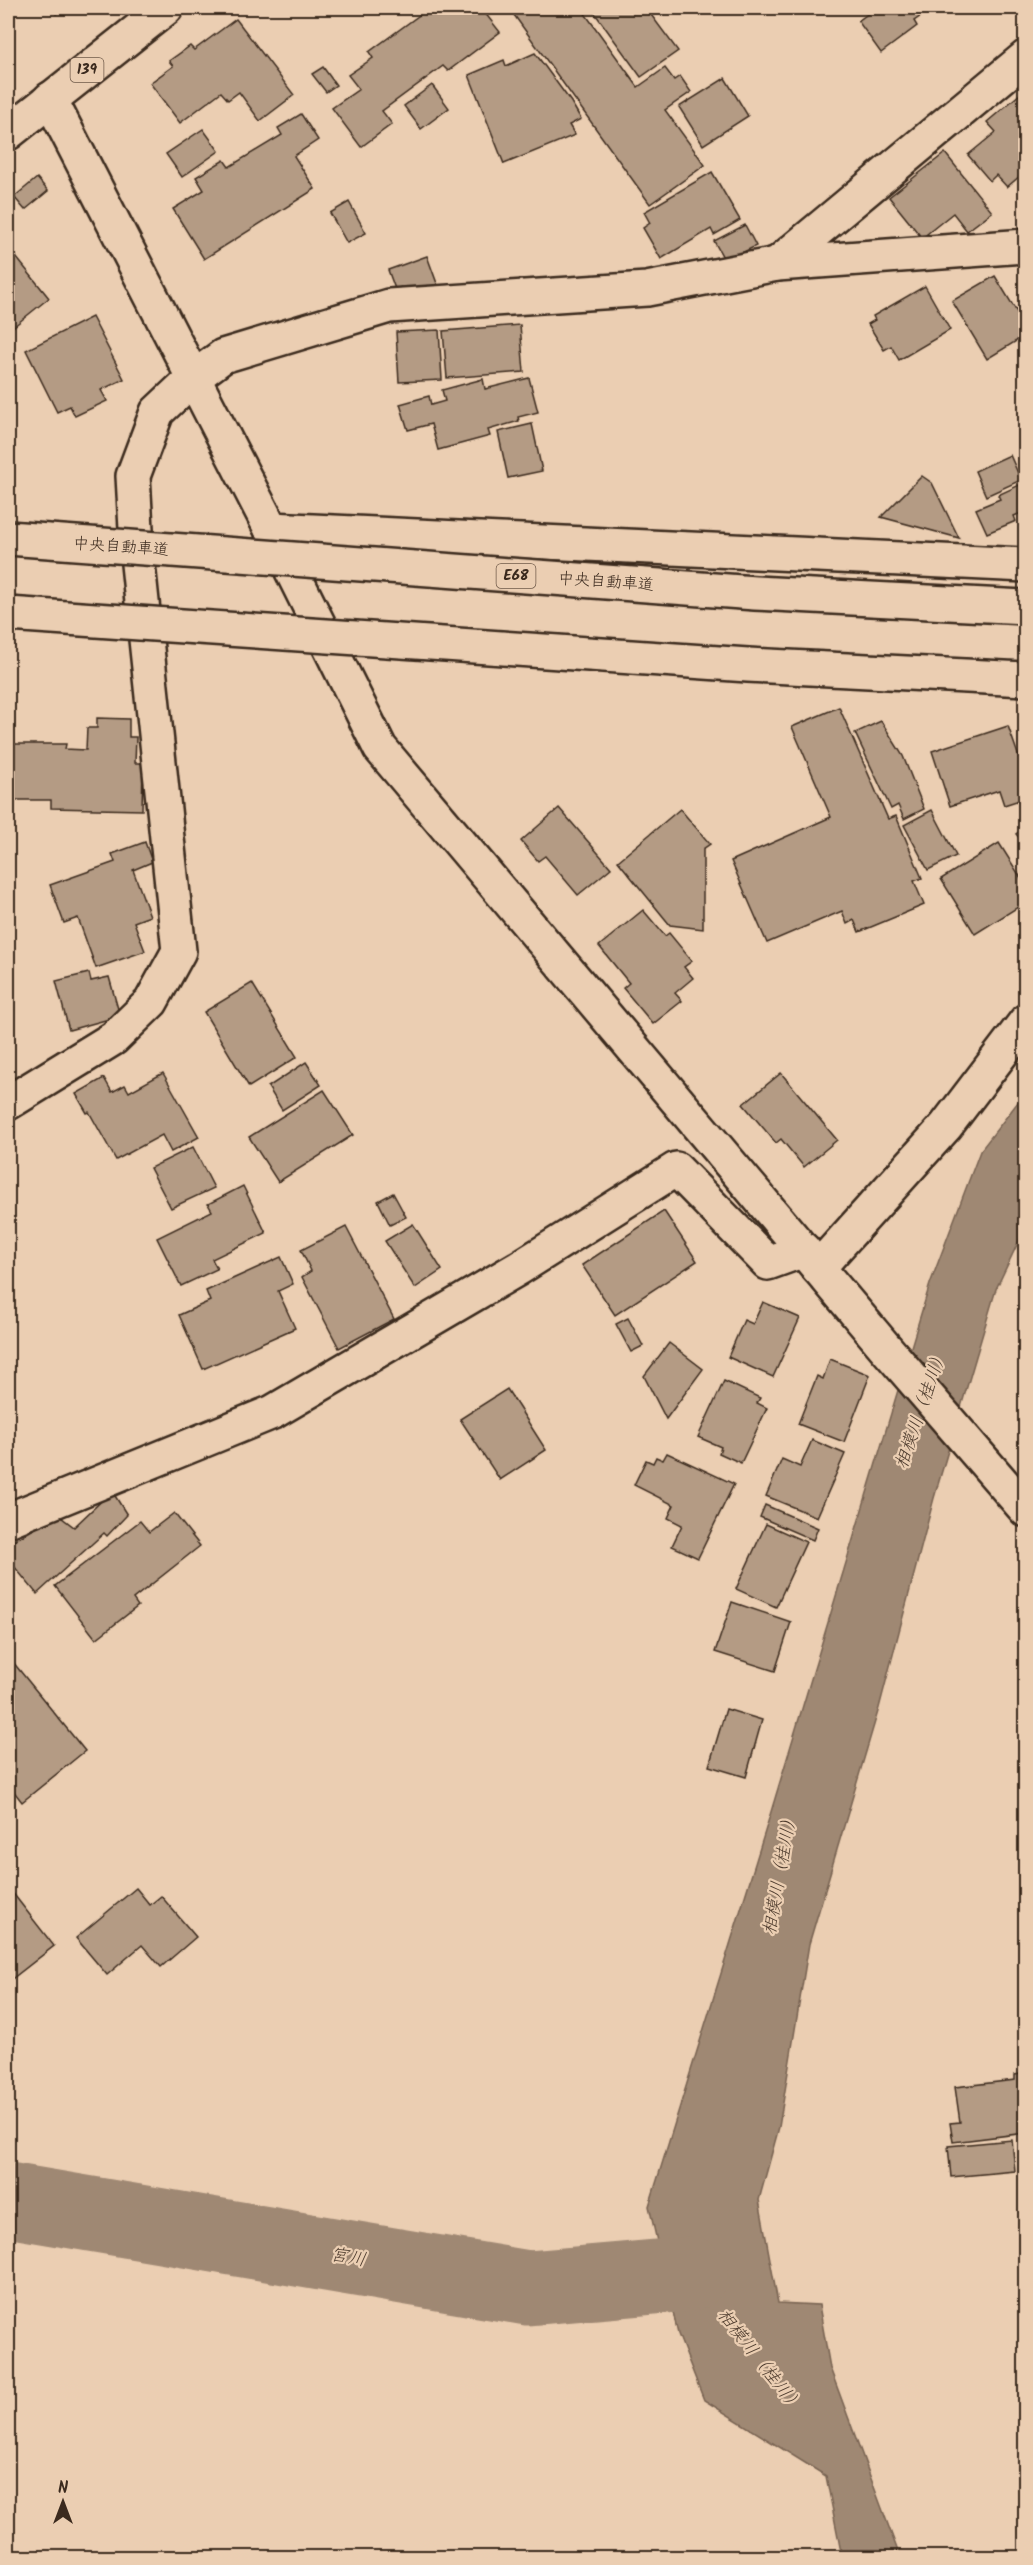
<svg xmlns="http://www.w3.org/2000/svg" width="1033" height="2565" viewBox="0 0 1033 2565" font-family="Kalam,'Klee One',sans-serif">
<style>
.water{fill:#9f8873;stroke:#776251;stroke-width:1.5}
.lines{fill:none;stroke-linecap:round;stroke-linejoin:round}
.river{stroke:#9f8873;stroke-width:75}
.building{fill:#b49b84;stroke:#3b2a1e;stroke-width:1.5}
.minor-casing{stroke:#3b2a1e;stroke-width:38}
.highway-casing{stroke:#3b2a1e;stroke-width:38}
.minor{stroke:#ebceb2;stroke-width:33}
.highway{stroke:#ebceb2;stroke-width:33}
.highway-bridge-casing{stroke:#3b2a1e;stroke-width:38;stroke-linecap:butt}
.highway-bridge{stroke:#ebceb2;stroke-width:33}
.labels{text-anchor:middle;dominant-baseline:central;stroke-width:4.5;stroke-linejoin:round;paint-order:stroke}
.shield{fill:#ebceb2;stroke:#705b4a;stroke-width:1.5}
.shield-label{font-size:15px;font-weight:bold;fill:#3b2a1e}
.street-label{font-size:16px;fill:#3b2a1e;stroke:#ebceb2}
.water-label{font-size:18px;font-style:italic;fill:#4f3d2f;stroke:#ebceb2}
</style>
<rect width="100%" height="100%" fill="#ebceb2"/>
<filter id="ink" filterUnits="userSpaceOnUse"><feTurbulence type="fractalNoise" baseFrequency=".0167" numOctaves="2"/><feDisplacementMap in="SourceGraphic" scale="12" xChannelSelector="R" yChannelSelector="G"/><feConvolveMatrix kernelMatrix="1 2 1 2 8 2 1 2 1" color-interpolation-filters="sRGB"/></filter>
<g filter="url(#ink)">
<path class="water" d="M1025 1093V1228L996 1289 934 1498 879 1708 809 1944 779 2127 759 2200 778 2303 819 2305 830 2368 900 2557H842L826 2476 704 2400 678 2334 649 2206 767 1825 930 1284 980 1151Z"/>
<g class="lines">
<path class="river" d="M8 2200 528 2288 690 2274"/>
</g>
<g class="building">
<path d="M53 8H68L56 14Z"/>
<path d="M429 8H481L500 32 448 71 443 66 382 111 392 124 361 147 332 108 359 89 348 75 373 58 369 52Z"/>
<path d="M509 8H581L638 87 665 68 674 80 680 76 691 92 665 110 705 165 650 204Z"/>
<path d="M591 8H646L678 51 641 77Z"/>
<path d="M871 8H915L921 16 914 21 917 26 881 53 858 21 873 10Z"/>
<path d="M236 19 294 95 260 121 239 92 228 100 221 92 180 123 150 83 173 66 169 61 190 46 194 50Z"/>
<path d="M535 53 571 102 581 119 569 125 575 135 504 164 469 75 504 60 506 66Z"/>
<path d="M323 67 336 85 326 92 312 74Z"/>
<path d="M725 78 748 116 703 145 679 107Z"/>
<path d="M432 85 449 108 421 129 404 106Z"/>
<path d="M1026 89V171L1007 187 996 175 990 181 968 155 996 132 987 122Z"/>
<path d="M301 114 318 140 294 156 315 189 204 259 173 209 204 190 196 177 224 160 229 167 282 135 278 128Z"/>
<path d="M203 129 219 151 182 177 166 154Z"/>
<path d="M945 153 992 212 967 231 953 213 922 238 889 197Z"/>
<path d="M712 172 740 220 714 235 711 229 661 259 643 228 650 223 644 212Z"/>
<path d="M37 178 48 191 25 210 14 197Z"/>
<path d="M349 202 366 233 347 243 330 213Z"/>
<path d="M745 225 756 246 725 261 714 241Z"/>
<path d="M8 247 49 298 8 331Z"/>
<path d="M427 256 439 289 404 294 401 287 395 289 388 270Z"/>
<path d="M995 276 1026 327V335L987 359 952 301Z"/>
<path d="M925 286 950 330 899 360 891 346 884 350 868 324 875 320 873 316Z"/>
<path d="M92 317 124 379 101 390 107 401 75 416 70 406 57 412 26 350Z"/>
<path d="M520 325 524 372 447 378 443 331Z"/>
<path d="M439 330 442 380 399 382 396 332Z"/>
<path d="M529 378 538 412 518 417 519 421 488 430 490 436 438 450 431 424 408 430 400 404 429 396 431 405 445 401 442 390 483 379 485 389Z"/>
<path d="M532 424 542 471 508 478 498 432Z"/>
<path d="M1010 455 1021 480 986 496 975 471Z"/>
<path d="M922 476 932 483 959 538 881 517Z"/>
<path d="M1026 482V511L1014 516 1016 521 987 533 976 509 1000 499 998 495Z"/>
<path d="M839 707 888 819 896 816 922 878 914 881 924 905 859 932 854 920 847 924 842 911 767 943 731 861 831 817 792 727Z"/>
<path d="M97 718 129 719V737H136L135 763H143L142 810 51 808V800H8V744H66L65 749 86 750 87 728H97Z"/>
<path d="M881 721 903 756 924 809 904 819 898 805 891 809 855 733Z"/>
<path d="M1008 726 1026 777V798L1004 805 999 790 950 806 932 751Z"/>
<path d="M559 808 611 868 578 895 545 856 538 861 521 841Z"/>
<path d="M680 809 710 844 703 849V929L670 925 618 861Z"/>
<path d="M932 810 956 856 928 870 904 825Z"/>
<path d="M1026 827V846L1016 834Z"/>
<path d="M145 842 152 862 133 870 150 916 134 922 145 951 96 968 78 918 64 923 50 885 115 862 112 854Z"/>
<path d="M999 843 1026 886V902L975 934 941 879Z"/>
<path d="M643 910 665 936 669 933 692 961 684 967 693 978 675 993 682 1001 653 1024 623 988 629 983 599 946Z"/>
<path d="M89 973 91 981 109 977 120 1016 69 1030 56 981Z"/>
<path d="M252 983 297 1057 249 1087 204 1012Z"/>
<path d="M306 1062 321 1085 282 1110 268 1087Z"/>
<path d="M163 1073 199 1137 171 1152 162 1135 116 1160 89 1112 87 1113 76 1094 104 1078 112 1092 125 1085 129 1092Z"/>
<path d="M781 1073 837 1140 804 1167 781 1139 776 1143 743 1104Z"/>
<path d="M324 1090 353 1135 278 1182 249 1137Z"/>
<path d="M193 1147 214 1188 171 1208 150 1168Z"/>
<path d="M243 1186 266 1233 212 1259 217 1269 181 1286 157 1238 212 1211 208 1204Z"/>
<path d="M393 1193 406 1217 390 1225 378 1201Z"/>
<path d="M664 1211 697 1261 615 1315 582 1265Z"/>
<path d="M413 1224 442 1270 415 1288 385 1241Z"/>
<path d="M346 1227 394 1319 339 1348 302 1277 311 1271 301 1250Z"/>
<path d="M281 1257 293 1284 278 1291 295 1328 203 1369 179 1315 210 1301 206 1291Z"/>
<path d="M763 1302 800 1318 773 1377 728 1357 744 1320 753 1324Z"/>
<path d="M628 1318 643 1346 631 1352 616 1324Z"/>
<path d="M669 1343 703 1369 666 1419 644 1376Z"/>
<path d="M830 1359 870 1375 844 1442 798 1424 817 1376 823 1379Z"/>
<path d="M724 1381 760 1398 757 1403 767 1408 741 1463 719 1453 721 1447 698 1437Z"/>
<path d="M507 1389 546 1450 500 1480 460 1419Z"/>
<path d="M812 1440 845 1454 817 1517 766 1496 782 1459 800 1467Z"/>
<path d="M667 1453 734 1484 698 1558 672 1546 682 1525 668 1518 674 1505 634 1485 646 1460 653 1463 656 1457 663 1460Z"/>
<path d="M112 1491 127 1515 107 1536 104 1533 37 1594 8 1559V1544L58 1515 74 1527Z"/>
<path d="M765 1505 818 1528 813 1540 760 1517Z"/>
<path d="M174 1513 200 1546 133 1599 138 1606 96 1639 55 1586 140 1521 149 1532Z"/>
<path d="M766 1524 806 1542 776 1607 736 1589Z"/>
<path d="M732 1602 791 1622 775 1671 715 1652Z"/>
<path d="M8 1656 85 1751 22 1802 8 1784Z"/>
<path d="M726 1709 762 1720 746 1777 709 1766Z"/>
<path d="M8 1887 54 1946 8 1982Z"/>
<path d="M136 1888 150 1905 161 1896 196 1937 161 1967 142 1945 107 1975 76 1938Z"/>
<path d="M1026 2073V2105H1023L1026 2133 953 2142 950 2123 960 2122 955 2087 1015 2080V2075Z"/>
<path d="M1012 2140 1015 2171 951 2177 948 2146Z"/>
</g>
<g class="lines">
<g class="minor-casing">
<g id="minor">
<path d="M50 99 271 529 380 748 884 1346 1026 1510"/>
<path d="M777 264 1026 57"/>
<path d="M271 529 1026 565"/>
<path d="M8 1103 114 1038 151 1002 179 951 138 564 133 476 157 412 192 379 223 356 389 306 647 289 777 264 1026 246"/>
<path d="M818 1268 946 1126 1026 1021"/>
<path d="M8 1520 273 1412 519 1268 676 1169 768 1263 804 1250"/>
</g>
</g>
<g class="highway-casing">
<path id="highway" d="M8 133 166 8"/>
</g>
<use href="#minor" class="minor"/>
<use href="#highway" class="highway"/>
<g class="highway-bridge-casing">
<g id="highway-bridge">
<path d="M8 538 755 593 1026 607"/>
<path d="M8 614 748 665 1026 679"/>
</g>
</g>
<use href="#highway-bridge" class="highway-bridge"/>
</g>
</g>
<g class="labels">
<g class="shield">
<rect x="70.5" y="58" width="33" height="24" rx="4.5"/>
<rect x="496.5" y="564" width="39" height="24" rx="4.5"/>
</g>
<g class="shield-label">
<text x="87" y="70">139</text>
<text x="516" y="576">E68</text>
</g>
<g class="street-label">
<text transform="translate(121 547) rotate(4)">中央自動車道</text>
<text transform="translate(606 582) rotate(4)">中央自動車道</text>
</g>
<g class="water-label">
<text transform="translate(922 1409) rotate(-71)">相模川（桂川）</text>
<text transform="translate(781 1873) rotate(-80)">相模川（桂川）</text>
<text transform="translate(348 2258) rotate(10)">宮川</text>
<text transform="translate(759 2361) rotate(52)">相模川（桂川）</text>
</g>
</g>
<rect width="1033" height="2565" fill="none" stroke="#ebceb2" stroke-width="30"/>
<rect x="15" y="15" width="1003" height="2535" fill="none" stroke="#3b2a1e" stroke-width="2" filter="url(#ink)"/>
<g transform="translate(63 2502)" stroke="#ebceb2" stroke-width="4.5" paint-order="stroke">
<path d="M0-4.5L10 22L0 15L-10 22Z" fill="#3b2a1e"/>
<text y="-9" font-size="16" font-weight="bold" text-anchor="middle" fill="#3b2a1e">N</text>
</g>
</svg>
